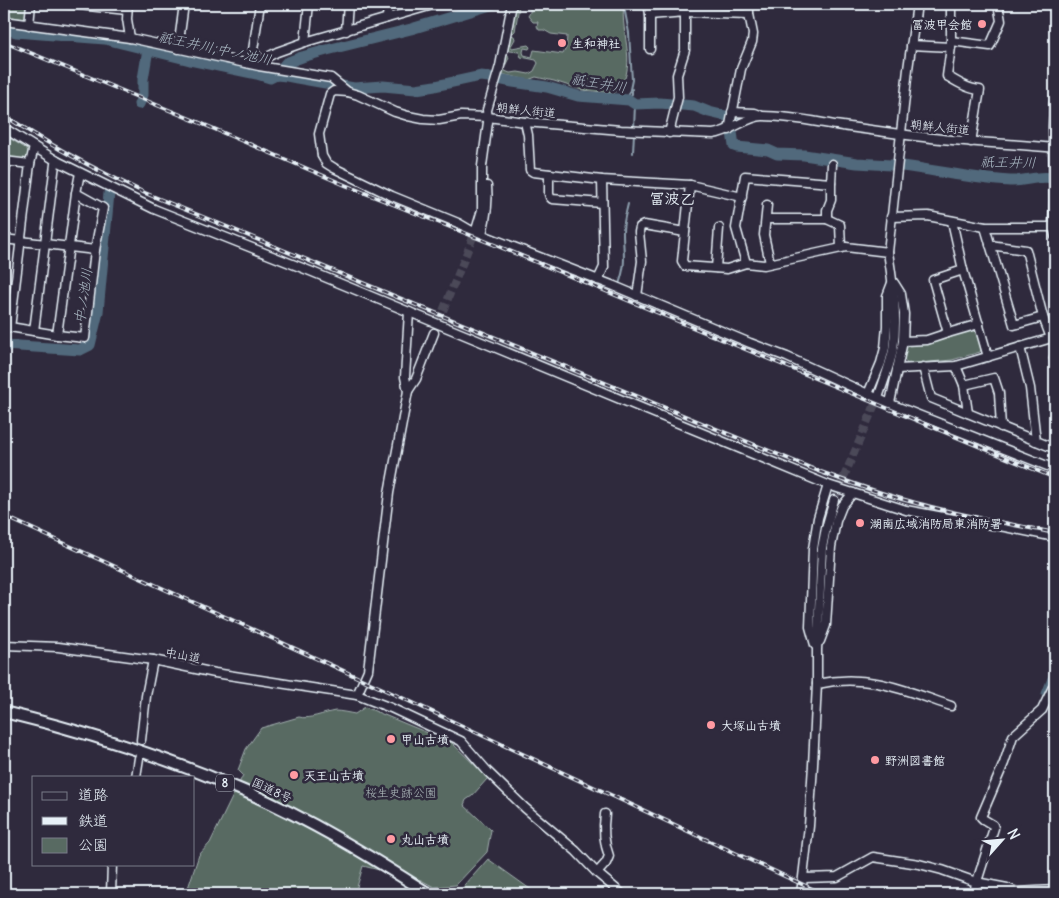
<svg xmlns="http://www.w3.org/2000/svg" width="1059" height="898" viewBox="0 0 1059 898" font-family="Delius,'Klee One',sans-serif">
<style>
.green{fill:#586a62;stroke:#a0aead}
.lines{fill:none;stroke-linecap:round;stroke-linejoin:round}
.stream{stroke:#8d9fad;stroke-width:2}
.river{stroke:#51697b;stroke-width:11}
.minor-tunnel{stroke:#4b4859;stroke-width:8;stroke-dasharray:8 4;stroke-linecap:butt}
.minor-casing{stroke:#e8f1f8;stroke-width:11}
.highway-casing{stroke:#e8f1f8;stroke-width:14}
.minor{stroke:#2f2a3d;stroke-width:8}
.highway{stroke:#2f2a3d;stroke-width:10}
.rail-casing{stroke:#e8f1f8;stroke-width:4}
.rail{stroke:#2f2a3d;stroke-width:2;stroke-dasharray:5.5;stroke-linecap:butt}
.poi-dot{fill:#ff9aa2;stroke:#2f2a3d;stroke-width:2}
.labels{text-anchor:middle;dominant-baseline:central;stroke-width:5;stroke-linejoin:round;paint-order:stroke}
.shield{fill:#2f2a3d;stroke:#b0b5c0;stroke-width:1}
.shield-label{font-size:11px;font-weight:bold;fill:#e8f1f8}
.poi-label{font-size:12px;font-weight:bold;fill:#e8f1f8;stroke:#2f2a3d;text-anchor:start}
.street-label{font-size:12px;fill:#e8f1f8;stroke:#2f2a3d}
.park-label{font-size:12px;fill:#aebbbc;stroke:#2f2a3d}
.water-label{font-size:14px;font-style:italic;fill:#acbbc6;stroke:#2f2a3d}
.quarter-label{font-size:15px;font-weight:bold;fill:#e8f1f8;stroke:#2f2a3d}
</style>
<rect width="100%" height="100%" fill="#2f2a3d"/>
<filter id="ink" filterUnits="userSpaceOnUse"><feTurbulence type="fractalNoise" baseFrequency=".02" numOctaves="2"/><feDisplacementMap in="SourceGraphic" scale="10" xChannelSelector="R" yChannelSelector="G"/><feConvolveMatrix kernelMatrix="1 2 1 2 8 2 1 2 1" color-interpolation-filters="sRGB"/></filter>
<g filter="url(#ink)">
<g class="green">
<path d="M4 4H26L27 5 25 18 24 19 13 17 4 15Z"/>
<path d="M522 4H624C619 33 641 71 614 93L582 90 554 81 536 77 528 80 501 74 503 55H508L509 58 504 68 505 71 510 73 518 72 529 74 534 71 538 63 536 60 521 57 519 52 510 51 505 48 508 35 514 36 515 39 511 46 512 48 528 45 530 47 529 49 524 48 523 52 524 55 532 57 534 50 563 54 566 48 567 36 551 34 544 30H539L537 26 538 22H533L528 16C530 13 531 11 529 7L525 5 519 6 515 31 513 33H508L515 6Z"/>
<path d="M4 135 27 149 29 154 28 160 4 157Z"/>
<path d="M973 328 976 330 982 348 980 352 952 360 907 364 904 359 906 345 910 342Z"/>
<path d="M365 707 452 743 488 778 472 796 466 800 464 805 491 830 487 852 456 885 434 887 421 880 363 866 355 894H186L199 855 210 843 243 775 238 770 246 749 261 728 299 717C308 720 324 713 335 711 341 711 349 713 355 714Z"/>
<path d="M488 859 537 894H459L458 893Z"/>
</g>
<g class="lines">
<g class="stream">
<path d="M626 4 625 12 629 33 632 80 629 94V100"/>
<path d="M629 98 632 94V89"/>
<path d="M634 129 635 104"/>
<path d="M633 153 634 133"/>
<path d="M619 284C627 262 623 253 623 232 623 222 626 213 628 204"/>
</g>
<g class="river">
<path d="M4 29 16 32 105 39 190 60 257 74 270 78 276 75 287 76 297 78 354 88 383 86 416 89 435 86 481 76 489 77 513 82 547 87 578 96 629 100 635 104 660 103 694 106 709 112 734 118 732 132 734 146 737 147 768 150 777 154 804 155 857 163 891 165"/>
<path d="M276 75 286 63 302 57 327 50 411 29 494 4"/>
<path d="M139 104 143 95V79L148 49"/>
<path d="M903 166C939 171 974 179 1010 181 1024 182 1038 175 1052 178"/>
<path d="M4 345 80 350 90 345 98 312 109 193"/>
<path d="M1047 694 1055 674"/>
</g>
<g class="minor-tunnel">
<path d="M434 333 476 230"/>
<path d="M834 500 879 395"/>
</g>
<g class="minor-casing">
<g id="minor">
<path d="M69 4 127 10"/>
<path d="M128 4 127 19 130 38"/>
<path d="M648 4 650 14V49"/>
<path d="M951 4V47L947 76C957 82 968 89 980 90L971 142"/>
<path d="M685 12 749 14"/>
<path d="M650 15 685 12V50L677 75 678 97 669 133"/>
<path d="M387 18 388 4"/>
<path d="M4 21 130 38 259 66 331 78 348 92 358 95 395 112 408 116 423 119 439 120 461 116 488 117 525 122 621 130 713 134C731 132 747 116 763 116 790 116 816 122 842 126 864 129 885 132 907 135 956 142 1006 143 1055 148"/>
<path d="M29 25 31 4"/>
<path d="M346 31 348 4"/>
<path d="M951 41 990 46 1001 21 998 4"/>
<path d="M305 42 309 4"/>
<path d="M911 45 951 47"/>
<path d="M178 49 184 4"/>
<path d="M260 61 277 52 305 42 436 4"/>
<path d="M259 64 260 61 253 50 260 4"/>
<path d="M348 92 334 91 330 94 319 134 322 156 326 163 334 168 392 196 458 223 470 230 614 286 750 343 787 357 883 401 1055 469"/>
<path d="M1055 97 1054 104 1053 127 1054 199 1053 227 1055 236"/>
<path d="M732 112 755 113 760 115"/>
<path d="M525 122 528 135 530 170 533 172 602 180 690 185 742 197"/>
<path d="M4 128 57 161 154 209 310 271 828 485 906 510 959 520 1005 527 1055 537"/>
<path d="M729 130 741 69 752 42 753 34 749 14V4"/>
<path d="M4 161 30 164"/>
<path d="M549 174V194L550 197 552 199 602 203"/>
<path d="M4 181 6 161"/>
<path d="M831 183 832 164"/>
<path d="M690 185 682 261 685 266 727 269 746 263"/>
<path d="M767 205 764 235 770 263"/>
<path d="M891 217 928 216 985 227H1055"/>
<path d="M766 219H827L840 225 841 248"/>
<path d="M827 219V210L831 200V183L745 176 736 228 746 263 764 265 846 247 888 252"/>
<path d="M952 221 963 270 988 357"/>
<path d="M985 227 1014 325 1043 317"/>
<path d="M476 230 482 210V166L488 122 487 110 500 66 512 4"/>
<path d="M482 234C486 218 489 203 487 186"/>
<path d="M4 239 95 250"/>
<path d="M990 245 1026 250 1043 317 1051 338"/>
<path d="M716 268 719 228"/>
<path d="M963 270 933 280 948 333 979 324"/>
<path d="M598 280 604 267 602 180"/>
<path d="M637 296 642 261 639 232 640 227 644 225 685 232"/>
<path d="M4 326 57 335 85 338 95 250 103 208 76 193"/>
<path d="M10 328 30 164 34 147"/>
<path d="M34 331 55 164 57 161"/>
<path d="M57 335 76 193 80 173"/>
<path d="M903 341 927 340 948 333"/>
<path d="M1020 347 1030 388 1036 441"/>
<path d="M1055 358H1054L1055 363"/>
<path d="M956 366 964 385 968 413"/>
<path d="M923 367 931 398 1051 447 1055 446"/>
<path d="M897 369 956 366 1055 337"/>
<path d="M964 385 994 378 999 393 1001 427"/>
<path d="M408 391 416 379 434 333"/>
<path d="M868 394 881 363 885 348 887 326V296L892 283"/>
<path d="M879 395C884 380 890 365 893 350 898 318 893 284 888 252L908 69 917 4"/>
<path d="M890 403 903 341 904 314 901 294 894 283"/>
<path d="M820 641 826 625 831 547 836 521 842 506 853 493"/>
<path d="M4 645 58 647 153 660 215 673 357 695 391 708 461 741 488 772 525 808 576 851 597 873 622 894"/>
<path d="M815 645 810 627 813 549 818 518 828 485"/>
<path d="M817 684C868 673 904 690 951 706"/>
<path d="M357 695 368 670 389 493 408 391 405 377 409 312"/>
<path d="M141 740 146 696 153 660"/>
<path d="M136 777 139 758"/>
<path d="M597 873 606 863 609 856C604 843 603 828 605 814"/>
<path d="M804 878 837 877 873 857 919 864 942 870 976 882 1007 888 1017 892 1055 890"/>
<path d="M111 894 112 864"/>
<path d="M801 894 809 826 813 765 817 684V650L822 548 826 528 834 500"/>
<path d="M973 894 994 828 993 825 983 819 981 817 1004 763 1013 736 1042 710 1055 683"/>
</g>
</g>
<g class="highway-casing">
<path id="highway" d="M4 712C87 732 166 757 244 791 309 819 370 856 429 894"/>
</g>
<use href="#minor" class="minor"/>
<use href="#highway" class="highway"/>
<g class="rail-casing">
<g id="rail">
<path d="M4 42 198 122 345 185 500 247 1055 478"/>
<path d="M4 115C49 145 96 170 145 193L818 471C848 482 878 493 909 501 957 515 1006 523 1055 533"/>
<path d="M4 516 368 682 823 894"/>
</g>
</g>
<use href="#rail" class="rail"/>
</g>
</g>
<g class="poi-dot">
<circle cx="982" cy="24" r="5"/>
<circle cx="562" cy="43" r="5"/>
<circle cx="860" cy="523" r="5"/>
<circle cx="711" cy="725" r="5"/>
<circle cx="391" cy="739" r="5"/>
<circle cx="875" cy="760" r="5"/>
<circle cx="294" cy="775" r="5"/>
<circle cx="391" cy="839" r="5"/>
</g>
<g class="labels">
<rect class="shield" x="216" y="774.5" width="18" height="17" rx="4"/>
<g class="shield-label">
<text x="225" y="783">8</text>
</g>
<g class="poi-label">
<text x="972" y="24" text-anchor="end">冨波甲会館</text>
<text x="572" y="43">生和神社</text>
<text x="870" y="523">湖南広域消防局東消防署</text>
<text x="721" y="725">大塚山古墳</text>
<text x="401" y="739">甲山古墳</text>
<text x="885" y="760">野洲図書館</text>
<text x="304" y="775">天王山古墳</text>
<text x="401" y="839">丸山古墳</text>
</g>
<g class="street-label">
<text transform="translate(526 110) rotate(6)">朝鮮人街道</text>
<text transform="translate(940 127) rotate(6)">朝鮮人街道</text>
<text transform="translate(183 655) rotate(11)">中山道</text>
<text transform="translate(272 790) rotate(25)">国道8号</text>
</g>
<g class="park-label">
<text x="401" y="792">桜生史跡公園</text>
</g>
<g class="water-label">
<text transform="translate(215 48) rotate(12)">祇王井川;中ノ池川</text>
<text transform="translate(599 83) rotate(9)">祇王井川</text>
<text transform="translate(1008 162) rotate(1)">祇王井川</text>
<text transform="translate(83 296) rotate(-82)">中ノ池川</text>
</g>
<g class="quarter-label">
<text x="672" y="198">冨波乙</text>
</g>
</g>
<rect width="1059" height="898" fill="none" stroke="#2f2a3d" stroke-width="20"/>
<rect x="10" y="10" width="1039" height="878" fill="none" stroke="#e8f1f8" stroke-width="2" filter="url(#ink)"/>
<rect x="32" y="776" width="162" height="90" fill="#2f2a3d" stroke="#797a88"/>
<rect x="42" y="792" width="25" height="8" fill="#2f2a3d" stroke="#797a88"/>
<text x="78" y="800" font-size="15" fill="#e8f1f8">道路</text>
<rect x="42" y="817" width="25" height="8" fill="#e8f1f8" stroke="#797a88"/>
<text x="78" y="826" font-size="15" fill="#e8f1f8">鉄道</text>
<rect x="42" y="838" width="25" height="15" fill="#586a62" stroke="#797a88"/>
<text x="78" y="850" font-size="15" fill="#e8f1f8">公園</text>
<g transform="translate(1002 840) rotate(63)" stroke="#2f2a3d" stroke-width="4" paint-order="stroke">
<path d="M0-4L9 19L0 12L-9 19Z" fill="#e8f1f8"/>
<text y="-8" font-size="14" font-weight="bold" text-anchor="middle" fill="#e8f1f8">N</text>
</g>
</svg>
